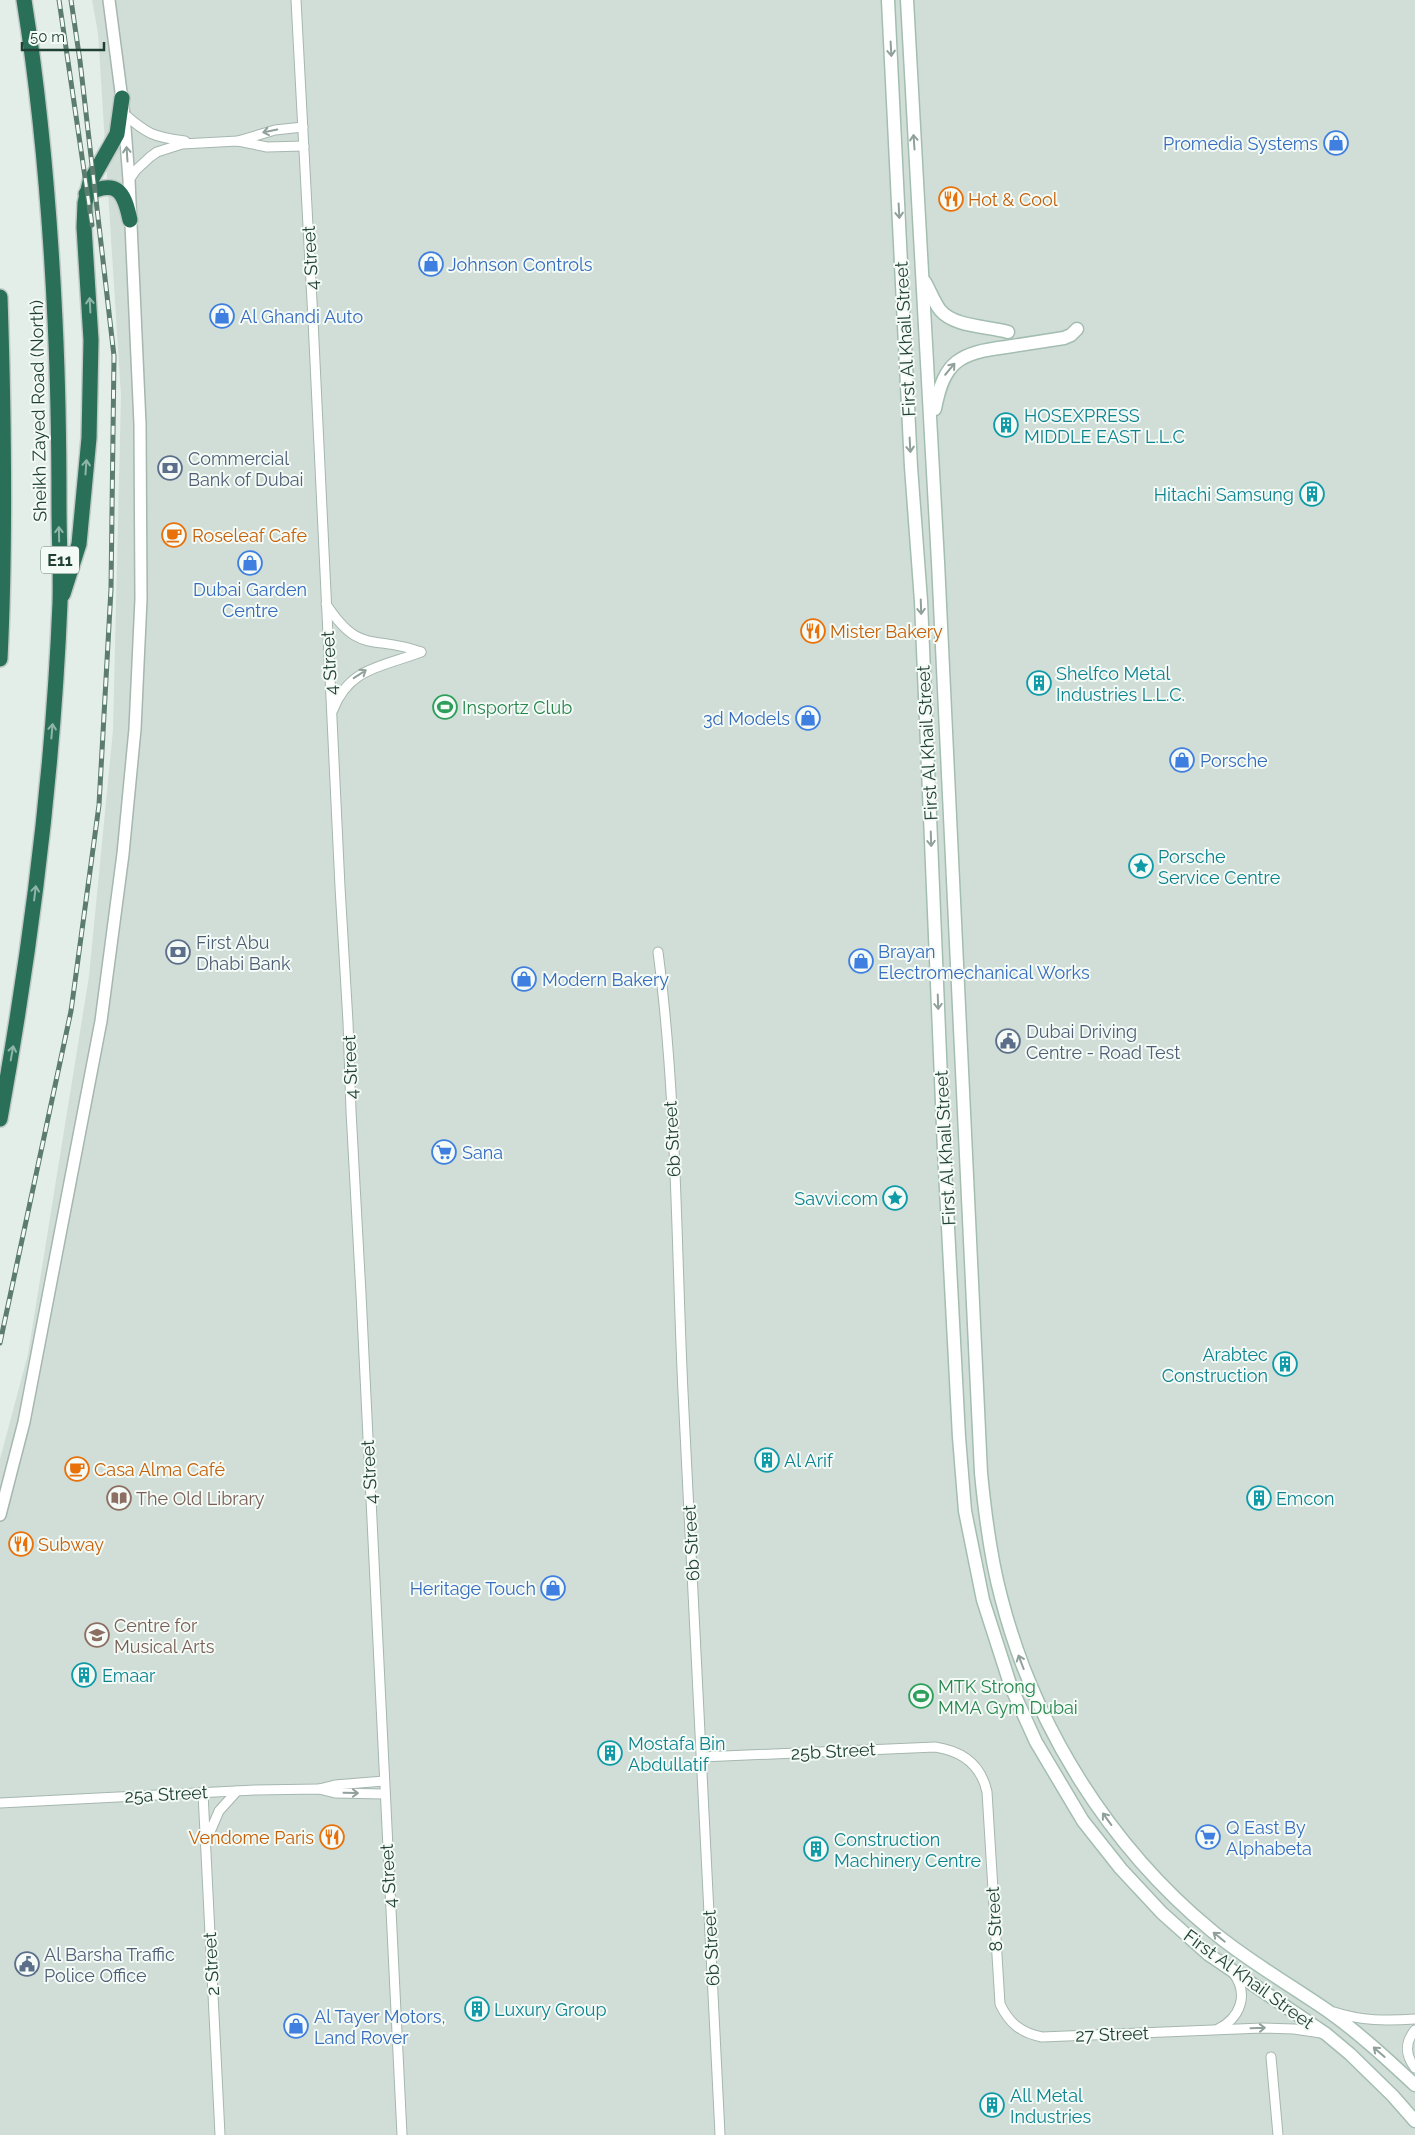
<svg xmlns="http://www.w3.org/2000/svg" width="1415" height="2135" viewBox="0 0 1415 2135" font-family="Raleway,sans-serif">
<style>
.built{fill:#d1ded7}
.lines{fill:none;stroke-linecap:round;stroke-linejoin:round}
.minor-casing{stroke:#a5b7af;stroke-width:11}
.tertiary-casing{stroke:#a5b7af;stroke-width:14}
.secondary-casing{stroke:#a3beb1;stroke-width:15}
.motorway-casing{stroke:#c1cac6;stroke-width:18}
.minor{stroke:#fff;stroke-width:9}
.tertiary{stroke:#fff;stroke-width:11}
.secondary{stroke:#fff;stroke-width:12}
.motorway{stroke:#2a7059;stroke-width:15}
.rail-casing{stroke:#5c7c70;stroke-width:5}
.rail{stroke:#f4faf6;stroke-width:3;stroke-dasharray:9;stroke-linecap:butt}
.oneway{stroke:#90a09a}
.oneway2{stroke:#8fb5a8}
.labels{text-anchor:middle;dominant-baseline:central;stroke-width:4;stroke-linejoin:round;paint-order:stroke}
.shield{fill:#f4faf6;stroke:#60786f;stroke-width:1}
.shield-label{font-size:16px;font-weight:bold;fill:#214135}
.shop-label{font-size:18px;fill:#366cbe;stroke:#f4faf6;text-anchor:start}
.food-label{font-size:18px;fill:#c56008;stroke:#f4faf6;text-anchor:start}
.street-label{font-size:18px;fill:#214135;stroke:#f4faf6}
.culture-label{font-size:18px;fill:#0d838f;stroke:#f4faf6;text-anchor:start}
.service-label{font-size:18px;fill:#4e5e75;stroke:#f4faf6;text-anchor:start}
.leisure-label{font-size:18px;fill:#27864d;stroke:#f4faf6;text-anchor:start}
.education-label{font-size:18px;fill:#785e54;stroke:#f4faf6;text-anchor:start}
</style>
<rect width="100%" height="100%" fill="#e3eee8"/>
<path class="built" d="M92 0H1415V2135H0V1459L28 1354 89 976 113 730 121 396 98 33Z"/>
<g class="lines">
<g class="minor-casing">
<g id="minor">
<path d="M296 0 313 320 340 887 348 1022 351 1111 361 1294 402 2135"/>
<path d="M123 113C147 134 153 137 185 141"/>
<path d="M238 141 275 130 303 127"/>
<path d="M129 180 136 170 150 157 157 152 182 144 238 141 267 147 304 146"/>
<path d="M326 604C360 656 372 634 421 652"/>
<path d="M333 710C349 667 383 667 421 652"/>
<path d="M658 952C677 1097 676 1245 683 1392 695 1639 708 1887 720 2135"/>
<path d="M701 1757 935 1747C962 1751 981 1764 987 1792L1000 2004C1009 2023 1021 2033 1042 2037L1262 2028 1294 2029 1321 2033"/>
<path d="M319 1789 335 1785 384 1781"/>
<path d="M203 1793 220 2135"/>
<path d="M0 1803 255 1790 319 1789 335 1793 384 1794"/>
<path d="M207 1839 219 1811 237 1791"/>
<path d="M1334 2012C1361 2021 1387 2021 1415 2019"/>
<path d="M1218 2029C1240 2018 1249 1995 1234 1974"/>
<path d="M1415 2030C1405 2042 1405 2055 1415 2068"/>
<path d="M1271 2057 1278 2135"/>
</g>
</g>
<g class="tertiary-casing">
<path id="tertiary" d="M0 1515 24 1422 101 1021 123 854 135 729 141 599 140 424 129 180 124 115 109 0"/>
</g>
<g class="secondary-casing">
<g id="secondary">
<path d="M888 0 911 467 921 601 944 1151 959 1437 965 1511 983 1600 1011 1687 1036 1742 1083 1821 1121 1869 1162 1913 1208 1954 1326 2034 1350 2054 1393 2096 1415 2121"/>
<path d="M907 0 938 562 981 1473C985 1514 990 1556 1001 1597 1034 1726 1109 1846 1212 1931 1248 1961 1289 1984 1328 2011 1359 2033 1387 2059 1415 2085"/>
<path d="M925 282C930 291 934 302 940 310 954 327 987 326 1008 332"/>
<path d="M935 409C944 361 959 353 1006 347 1025 344 1044 341 1064 338L1071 335 1077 329"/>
</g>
</g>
<g class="motorway-casing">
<g id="motorway">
<path d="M86 194C117 179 124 191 130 220"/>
<path d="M0 297C4 418 6 537 0 659"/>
<path d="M63 594 79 544 89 438 91 340 84 227 85 203 90 182 117 134 122 98"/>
<path d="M0 1119C31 948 53 776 60 603 61 571 59 539 59 507 59 445 58 382 55 320 50 213 41 106 24 0"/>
</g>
</g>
<use href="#minor" class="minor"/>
<use href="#tertiary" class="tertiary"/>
<use href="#secondary" class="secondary"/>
<use href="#motorway" class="motorway"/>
<g class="rail-casing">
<g id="rail">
<path d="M59 0 92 225"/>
<path d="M0 1343 71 1011 99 805 111 589 114 356 80 61 71 0"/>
</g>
</g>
<use href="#rail" class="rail"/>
</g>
<defs><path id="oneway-shaft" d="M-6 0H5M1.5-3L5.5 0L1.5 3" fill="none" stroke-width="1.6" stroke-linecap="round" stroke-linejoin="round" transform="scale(1.25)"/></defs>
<g class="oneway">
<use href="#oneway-shaft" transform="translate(891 49) rotate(87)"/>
<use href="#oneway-shaft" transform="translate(270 131) rotate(168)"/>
<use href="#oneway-shaft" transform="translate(914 142) rotate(-94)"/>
<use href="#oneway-shaft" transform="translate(127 154) rotate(-94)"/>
<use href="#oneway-shaft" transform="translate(899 211) rotate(87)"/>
<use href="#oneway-shaft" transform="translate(950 369) rotate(-50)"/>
<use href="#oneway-shaft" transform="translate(910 445) rotate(87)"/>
<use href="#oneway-shaft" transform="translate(921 607) rotate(88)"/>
<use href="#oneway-shaft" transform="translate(360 674) rotate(-33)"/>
<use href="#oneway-shaft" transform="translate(931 839) rotate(88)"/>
<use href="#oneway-shaft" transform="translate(938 1002) rotate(88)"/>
<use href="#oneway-shaft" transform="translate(1021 1662) rotate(-111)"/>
<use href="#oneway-shaft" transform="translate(351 1793) rotate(1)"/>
<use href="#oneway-shaft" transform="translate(1107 1819) rotate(-126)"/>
<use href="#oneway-shaft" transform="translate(1219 1937) rotate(-141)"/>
<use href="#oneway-shaft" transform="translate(1258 2028) rotate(-2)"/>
<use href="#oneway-shaft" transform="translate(1379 2052) rotate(-139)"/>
</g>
<g class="oneway2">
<use href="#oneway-shaft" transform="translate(90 305) rotate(-93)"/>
<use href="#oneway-shaft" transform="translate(86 467) rotate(-86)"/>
<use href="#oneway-shaft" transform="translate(59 534) rotate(-91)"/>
<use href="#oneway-shaft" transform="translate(52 731) rotate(-85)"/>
<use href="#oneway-shaft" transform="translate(35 893) rotate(-83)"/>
<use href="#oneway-shaft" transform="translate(12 1053) rotate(-80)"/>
</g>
<defs>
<g id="shop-ring" transform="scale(1.25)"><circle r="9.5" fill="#f4faf6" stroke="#3f7fe0" stroke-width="1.5"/><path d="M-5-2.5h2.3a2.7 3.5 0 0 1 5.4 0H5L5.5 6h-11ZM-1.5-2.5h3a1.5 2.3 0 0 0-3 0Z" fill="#3f7fe0"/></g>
<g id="restaurant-ring" transform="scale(1.25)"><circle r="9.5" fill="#f4faf6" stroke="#e8710a" stroke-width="1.5"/><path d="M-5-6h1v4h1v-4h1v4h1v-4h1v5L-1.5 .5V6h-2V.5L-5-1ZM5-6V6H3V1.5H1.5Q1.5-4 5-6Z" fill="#e8710a"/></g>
<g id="building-ring" transform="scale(1.25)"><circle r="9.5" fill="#f4faf6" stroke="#0f9aa8" stroke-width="1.5"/><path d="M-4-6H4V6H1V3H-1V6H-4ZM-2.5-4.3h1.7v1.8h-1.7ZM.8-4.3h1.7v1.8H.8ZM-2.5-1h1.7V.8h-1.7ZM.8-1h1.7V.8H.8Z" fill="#0f9aa8"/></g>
<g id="bank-ring" transform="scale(1.25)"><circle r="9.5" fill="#f4faf6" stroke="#5c6f8a" stroke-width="1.5"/><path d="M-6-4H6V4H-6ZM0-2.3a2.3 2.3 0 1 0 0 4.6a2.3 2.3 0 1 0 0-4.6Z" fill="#5c6f8a"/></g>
<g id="cafe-ring" transform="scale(1.25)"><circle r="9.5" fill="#f4faf6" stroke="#e8710a" stroke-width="1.5"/><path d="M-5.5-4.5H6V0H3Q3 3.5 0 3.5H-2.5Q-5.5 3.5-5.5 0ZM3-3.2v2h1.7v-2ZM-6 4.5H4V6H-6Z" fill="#e8710a"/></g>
<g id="stadium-ring" transform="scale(1.25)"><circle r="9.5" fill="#f4faf6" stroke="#2e9e5b" stroke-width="1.5"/><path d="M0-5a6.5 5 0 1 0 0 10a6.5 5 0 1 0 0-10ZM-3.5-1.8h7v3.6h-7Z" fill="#2e9e5b"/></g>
<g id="sight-ring" transform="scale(1.25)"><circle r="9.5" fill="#f4faf6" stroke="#0f9aa8" stroke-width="1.5"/><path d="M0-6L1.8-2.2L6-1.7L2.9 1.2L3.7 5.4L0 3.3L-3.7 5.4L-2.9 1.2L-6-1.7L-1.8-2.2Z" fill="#0f9aa8"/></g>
<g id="civic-ring" transform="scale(1.25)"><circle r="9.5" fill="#f4faf6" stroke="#5c6f8a" stroke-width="1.5"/><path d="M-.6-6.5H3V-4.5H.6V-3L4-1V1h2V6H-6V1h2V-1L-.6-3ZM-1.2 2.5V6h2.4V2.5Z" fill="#5c6f8a"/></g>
<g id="supermarket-ring" transform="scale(1.25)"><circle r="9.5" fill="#f4faf6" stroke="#3f7fe0" stroke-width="1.5"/><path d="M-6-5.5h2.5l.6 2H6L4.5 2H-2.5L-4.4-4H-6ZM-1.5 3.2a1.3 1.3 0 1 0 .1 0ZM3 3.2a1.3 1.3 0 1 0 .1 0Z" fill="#3f7fe0"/></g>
<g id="library-ring" transform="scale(1.25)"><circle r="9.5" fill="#f4faf6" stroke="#8d6e63" stroke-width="1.5"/><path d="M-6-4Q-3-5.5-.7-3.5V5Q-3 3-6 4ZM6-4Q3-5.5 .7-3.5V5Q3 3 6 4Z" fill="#8d6e63"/></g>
<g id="school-ring" transform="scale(1.25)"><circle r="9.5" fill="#f4faf6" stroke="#8d6e63" stroke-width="1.5"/><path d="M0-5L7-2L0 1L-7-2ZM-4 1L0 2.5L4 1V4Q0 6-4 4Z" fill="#8d6e63"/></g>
</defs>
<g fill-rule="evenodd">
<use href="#shop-ring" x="1336" y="143"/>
<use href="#restaurant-ring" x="951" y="199"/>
<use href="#shop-ring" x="431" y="264"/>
<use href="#shop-ring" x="222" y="316"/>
<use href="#building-ring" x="1006" y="425"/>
<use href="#bank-ring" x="170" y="468"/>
<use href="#building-ring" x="1312" y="494"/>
<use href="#cafe-ring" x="174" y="535"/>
<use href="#shop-ring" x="250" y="563"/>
<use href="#restaurant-ring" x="813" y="631"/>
<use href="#building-ring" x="1039" y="683"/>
<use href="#stadium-ring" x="445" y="707"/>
<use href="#shop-ring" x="808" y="718"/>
<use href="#shop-ring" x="1182" y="760"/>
<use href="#sight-ring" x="1141" y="866"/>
<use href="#bank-ring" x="178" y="952"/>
<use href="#shop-ring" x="861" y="961"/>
<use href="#shop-ring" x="524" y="979"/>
<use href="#civic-ring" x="1008" y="1041"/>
<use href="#supermarket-ring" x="444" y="1152"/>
<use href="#sight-ring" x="895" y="1198"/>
<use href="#building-ring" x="1285" y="1364"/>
<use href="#building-ring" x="767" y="1460"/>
<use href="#cafe-ring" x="77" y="1469"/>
<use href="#library-ring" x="119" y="1498"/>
<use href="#building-ring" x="1259" y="1498"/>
<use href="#restaurant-ring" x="21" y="1544"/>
<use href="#shop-ring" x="553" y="1588"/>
<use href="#school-ring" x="97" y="1635"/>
<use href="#building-ring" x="84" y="1675"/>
<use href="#stadium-ring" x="921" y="1696"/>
<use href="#building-ring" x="610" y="1753"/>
<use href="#restaurant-ring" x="332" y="1837"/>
<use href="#supermarket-ring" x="1208" y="1837"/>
<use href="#building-ring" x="816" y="1849"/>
<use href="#civic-ring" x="27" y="1964"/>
<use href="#building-ring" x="477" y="2009"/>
<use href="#shop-ring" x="296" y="2026"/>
<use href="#building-ring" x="992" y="2105"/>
</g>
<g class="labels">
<rect class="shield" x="41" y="546.5" width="38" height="27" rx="4"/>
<g class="shield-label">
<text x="60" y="560">E11</text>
</g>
<g class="shop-label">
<text x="1318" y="143" text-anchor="end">Promedia Systems</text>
<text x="448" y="264">Johnson Controls</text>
<text x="240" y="316">Al Ghandi Auto</text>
<text x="250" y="589" text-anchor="middle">Dubai Garden<tspan x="250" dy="21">Centre</tspan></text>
<text x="790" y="718" text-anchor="end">3d Models</text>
<text x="1200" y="760">Porsche</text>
<text x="878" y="951">Brayan<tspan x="878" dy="21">Electromechanical Works</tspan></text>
<text x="542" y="979">Modern Bakery</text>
<text x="462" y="1152">Sana</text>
<text x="536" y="1588" text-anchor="end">Heritage Touch</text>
<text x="1226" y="1827">Q East By<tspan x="1226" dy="21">Alphabeta</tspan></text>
<text x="314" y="2016">Al Tayer Motors,<tspan x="314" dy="21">Land Rover</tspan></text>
</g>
<g class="food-label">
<text x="968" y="199">Hot &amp; Cool</text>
<text x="192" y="535">Roseleaf Cafe</text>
<text x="830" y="631">Mister Bakery</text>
<text x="94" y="1469">Casa Alma Café</text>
<text x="38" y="1544">Subway</text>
<text x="314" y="1837" text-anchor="end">Vendome Paris</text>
</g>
<g class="street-label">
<text transform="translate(310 258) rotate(-93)">4 Street</text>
<text transform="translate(905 339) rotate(-93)">First Al Khail Street</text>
<text transform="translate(38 411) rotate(-91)">Sheikh Zayed Road (North)</text>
<text transform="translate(329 663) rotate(-93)">4 Street</text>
<text transform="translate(927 743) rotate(-93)">First Al Khail Street</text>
<text transform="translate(350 1067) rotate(-92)">4 Street</text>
<text transform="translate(672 1139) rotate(-93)">6b Street</text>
<text transform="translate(945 1148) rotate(-93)">First Al Khail Street</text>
<text transform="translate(369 1472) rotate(-93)">4 Street</text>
<text transform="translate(691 1543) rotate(-93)">6b Street</text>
<text transform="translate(833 1751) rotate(-3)">25b Street</text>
<text transform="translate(166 1794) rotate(-3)">25a Street</text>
<text transform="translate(388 1876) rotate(-93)">4 Street</text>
<text transform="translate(994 1919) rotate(-93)">8 Street</text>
<text transform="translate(711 1948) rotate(-93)">6b Street</text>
<text transform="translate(211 1964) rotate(-93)">2 Street</text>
<text transform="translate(1249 1979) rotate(36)">First Al Khail Street</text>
<text transform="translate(1112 2034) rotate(-2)">27 Street</text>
</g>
<g class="culture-label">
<text x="1024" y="415">HOSEXPRESS<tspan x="1024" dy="21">MIDDLE EAST L.L.C</tspan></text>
<text x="1294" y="494" text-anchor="end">Hitachi Samsung</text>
<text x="1056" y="673">Shelfco Metal<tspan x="1056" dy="21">Industries L.L.C.</tspan></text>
<text x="1158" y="856">Porsche<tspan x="1158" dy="21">Service Centre</tspan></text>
<text x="878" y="1198" text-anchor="end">Savvi.com</text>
<text x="1268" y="1354" text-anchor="end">Arabtec<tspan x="1268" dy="21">Construction</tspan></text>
<text x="784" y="1460">Al Arif</text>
<text x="1276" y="1498">Emcon</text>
<text x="102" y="1675">Emaar</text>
<text x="628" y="1743">Mostafa Bin<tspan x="628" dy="21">Abdullatif</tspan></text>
<text x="834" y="1839">Construction<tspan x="834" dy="21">Machinery Centre</tspan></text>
<text x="494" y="2009">Luxury Group</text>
<text x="1010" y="2095">All Metal<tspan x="1010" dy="21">Industries</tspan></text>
</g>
<g class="service-label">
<text x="188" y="458">Commercial<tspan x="188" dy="21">Bank of Dubai</tspan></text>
<text x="196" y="942">First Abu<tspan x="196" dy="21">Dhabi Bank</tspan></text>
<text x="1026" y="1031">Dubai Driving<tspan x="1026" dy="21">Centre - Road Test</tspan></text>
<text x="44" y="1954">Al Barsha Traffic<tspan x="44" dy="21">Police Office</tspan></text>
</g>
<g class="leisure-label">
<text x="462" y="707">Insportz Club</text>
<text x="938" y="1686">MTK Strong<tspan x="938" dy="21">MMA Gym Dubai</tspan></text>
</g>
<g class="education-label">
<text x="136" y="1498">The Old Library</text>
<text x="114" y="1625">Centre for<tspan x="114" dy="21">Musical Arts</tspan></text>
</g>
</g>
<path d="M22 42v8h82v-8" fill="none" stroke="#214135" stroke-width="2.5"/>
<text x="30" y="42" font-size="15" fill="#214135" stroke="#f4faf6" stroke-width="4" paint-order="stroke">50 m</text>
</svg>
